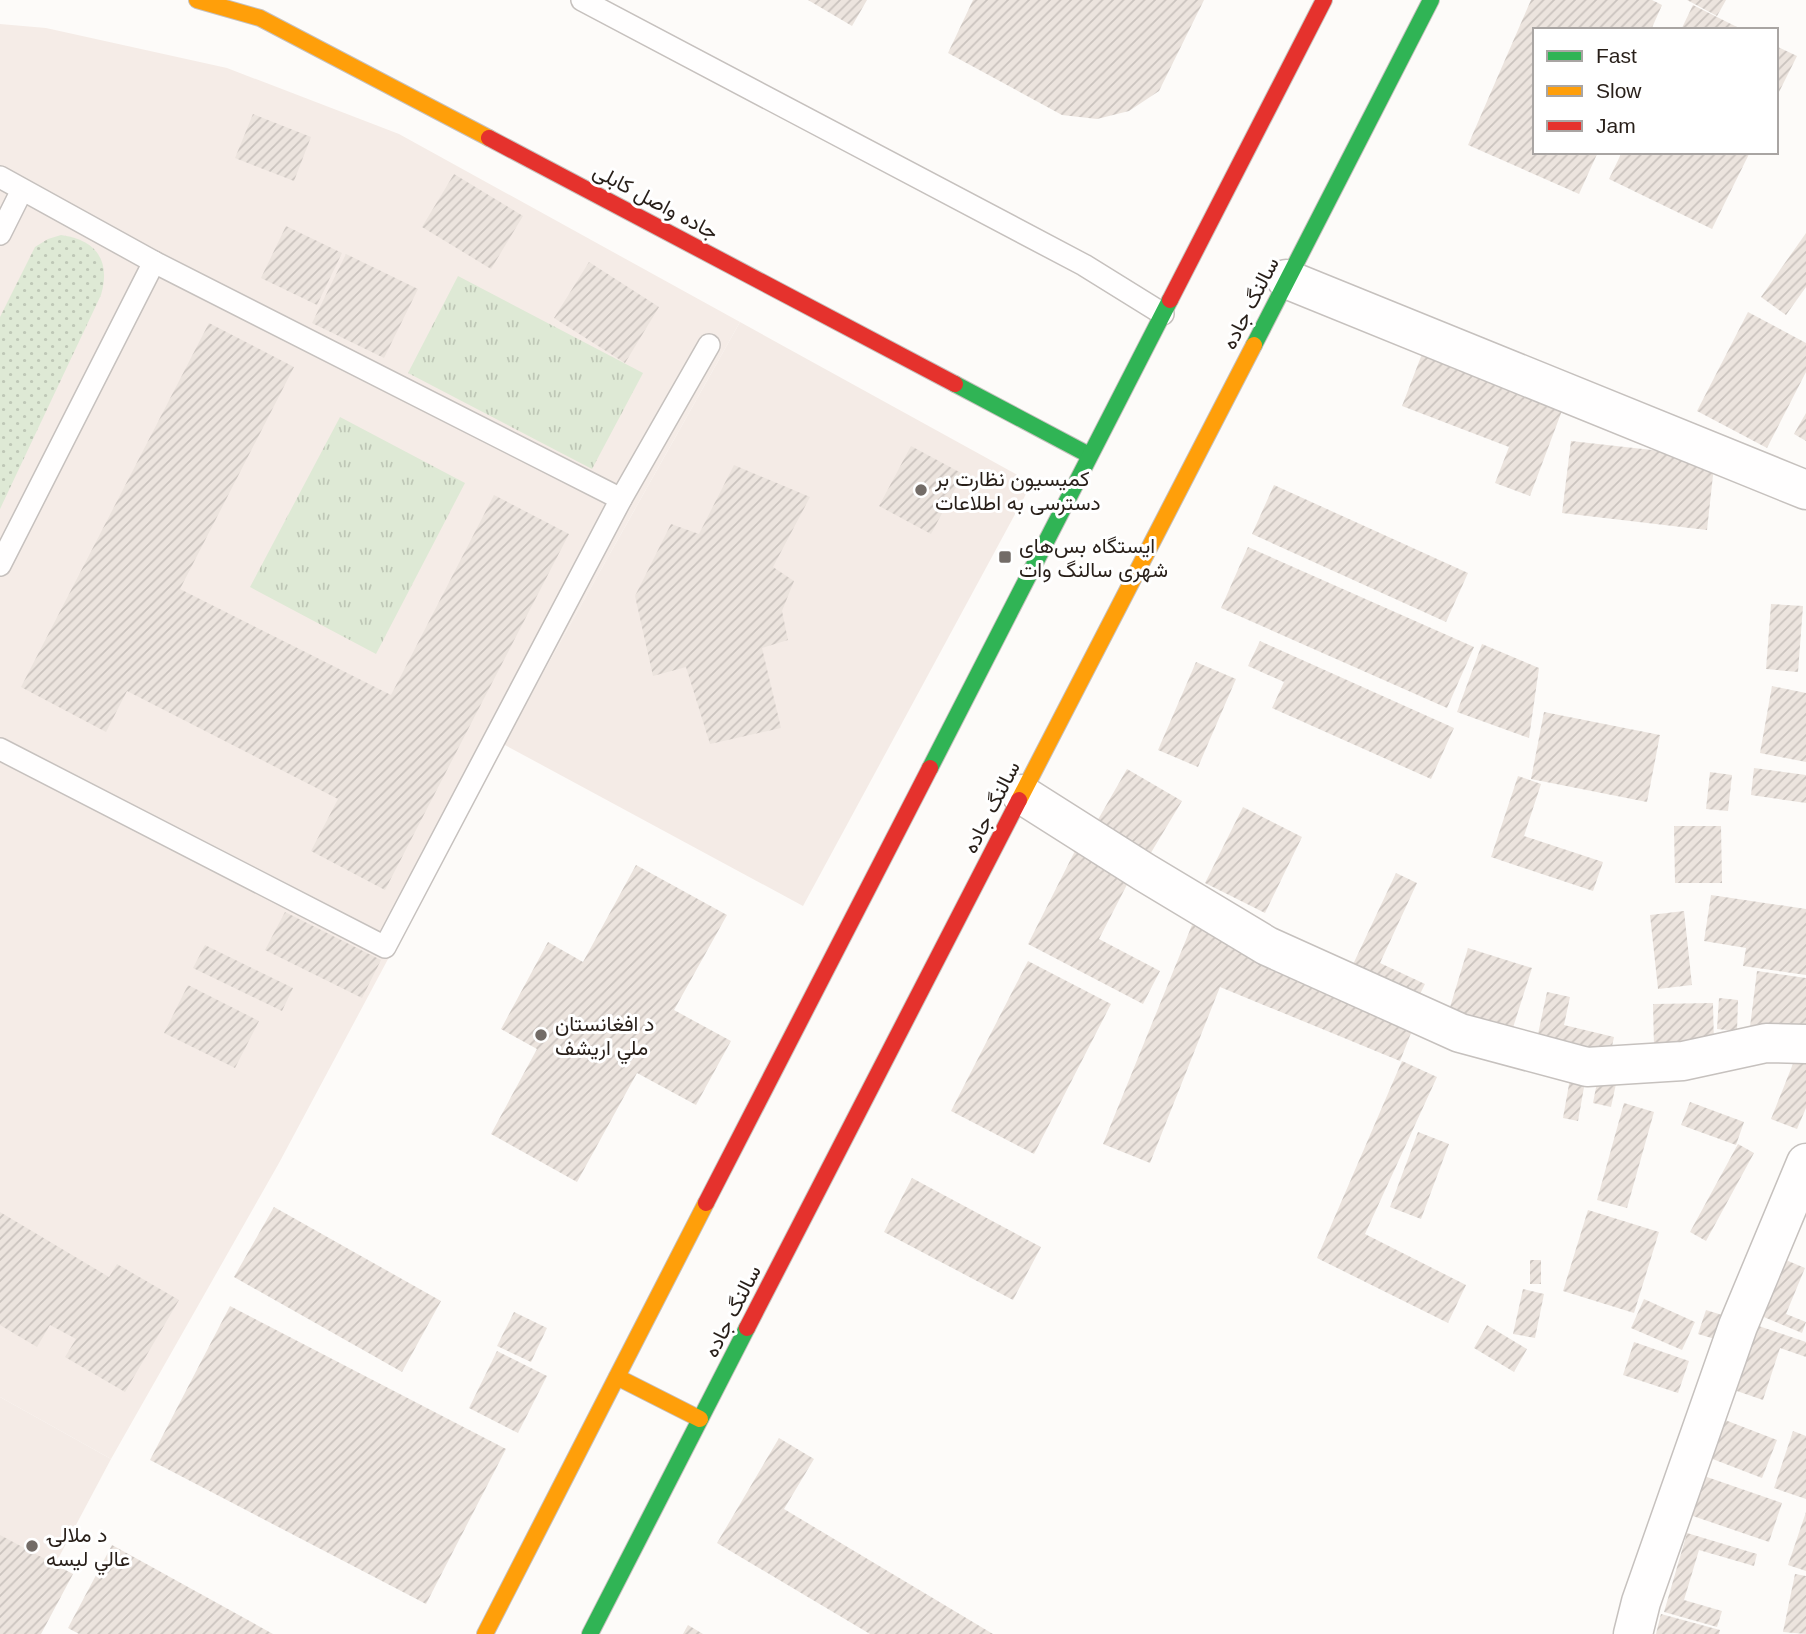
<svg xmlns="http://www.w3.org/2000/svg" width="1806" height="1634" viewBox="0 0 1806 1634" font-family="Helvetica,Vazirmatn,sans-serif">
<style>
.commercial{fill:#f4ebe6}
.built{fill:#f5ece7}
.grass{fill:url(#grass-dots)}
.park{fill:url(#park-tufts)}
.building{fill:url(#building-hatch)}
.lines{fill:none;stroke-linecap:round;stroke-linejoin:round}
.lane-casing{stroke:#c6c1be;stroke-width:24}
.street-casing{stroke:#c6c1be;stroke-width:41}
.fast-casing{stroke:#c6c1be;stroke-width:18}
.slow-casing{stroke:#c6c1be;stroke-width:18}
.jam-casing{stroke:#c6c1be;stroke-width:18}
.lane{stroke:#fffefe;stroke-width:21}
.street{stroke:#fffefe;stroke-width:38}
.fast{stroke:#30b455;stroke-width:16}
.slow{stroke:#ff9f0a;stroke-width:16}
.jam{stroke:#e5322d;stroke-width:16}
.poi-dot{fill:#736c67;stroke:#fff;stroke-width:2.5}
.labels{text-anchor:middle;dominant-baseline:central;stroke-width:6;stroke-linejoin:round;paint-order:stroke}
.street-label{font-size:21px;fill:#281f19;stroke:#fff}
.poi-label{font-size:21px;fill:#281f19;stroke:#fff;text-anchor:start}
</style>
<defs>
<pattern id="grass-dots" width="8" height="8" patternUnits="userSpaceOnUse" patternTransform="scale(1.75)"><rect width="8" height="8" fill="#dee9d5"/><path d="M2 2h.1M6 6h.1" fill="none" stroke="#bec7b6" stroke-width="1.8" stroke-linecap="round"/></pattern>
<pattern id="park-tufts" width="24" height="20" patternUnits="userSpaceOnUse" patternTransform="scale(1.75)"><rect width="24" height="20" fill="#dee9d5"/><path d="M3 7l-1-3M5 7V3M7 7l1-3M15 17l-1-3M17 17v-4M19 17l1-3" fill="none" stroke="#bec7b6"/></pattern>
<pattern id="building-hatch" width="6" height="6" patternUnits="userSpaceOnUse" patternTransform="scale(1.75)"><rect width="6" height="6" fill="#ece4de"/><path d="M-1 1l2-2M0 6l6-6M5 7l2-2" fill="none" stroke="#cac3be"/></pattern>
</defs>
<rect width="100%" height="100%" fill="#fdfbf9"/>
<g class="commercial">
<path d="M740 322 1032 483 803 906 503 744Z"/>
<path d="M0 1397 111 1459 18 1634H0Z"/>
</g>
<path class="built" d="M0 24 46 28 227 68 399 134 740 322 503 744 279 1163 111 1459 0 1397Z"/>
<path class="grass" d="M61 235C96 240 111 260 101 295L0 509V317L35 247 48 239Z"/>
<g class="park">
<path d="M458 276 643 373 592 469 408 373Z"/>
<path d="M340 417 465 483 376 654 250 587Z"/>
</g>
<g class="building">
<path d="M808 0H867L852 26Z"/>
<path d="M973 0H1204L1159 91 1129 111 1097 119 1062 115 948 53Z"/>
<path d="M1531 0H1652L1662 5 1651 30H1535V152H1598L1579 194 1468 145Z"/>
<path d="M1687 0H1726L1717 16Z"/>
<path d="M1693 5 1743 30H1681Z"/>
<path d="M1776 46 1797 56 1776 98Z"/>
<path d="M253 114 311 137 294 181 235 158Z"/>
<path d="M1622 152H1750L1712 229 1609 179Z"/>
<path d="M454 174 523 216 491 269 422 227Z"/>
<path d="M286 226 342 253 317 305 261 278Z"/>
<path d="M1806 233V287L1786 315 1761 297Z"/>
<path d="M346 254 418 289 384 358 312 323Z"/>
<path d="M589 262 659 307 625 363 554 318Z"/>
<path d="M1748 312 1806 343V372L1767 448 1697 411Z"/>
<path d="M209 323 294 367 180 589 391 695 494 495 569 534 385 890 311 851 338 799 127 691 106 732 21 687Z"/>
<path d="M1422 354 1563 408 1530 496 1495 483 1509 447 1402 406Z"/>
<path d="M1806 413V441L1794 434Z"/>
<path d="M1571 441 1715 457 1707 530 1562 513Z"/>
<path d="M911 446 963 474 931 534 879 506Z"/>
<path d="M734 465 810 497 773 567 794 581 782 611 788 640 762 648 781 728 710 744 686 667 653 676 635 596 671 524 699 534Z"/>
<path d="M1274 485 1468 573 1446 622 1252 534Z"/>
<path d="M1248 547 1474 647 1447 708 1221 608Z"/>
<path d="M1771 604 1803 606 1798 672 1766 669Z"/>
<path d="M1260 641 1454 728 1431 779 1272 708 1284 682 1248 666Z"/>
<path d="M1482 644 1539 668 1529 738 1457 712Z"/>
<path d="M1196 662 1236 679 1198 767 1158 750Z"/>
<path d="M1772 686 1806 693V762L1760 753Z"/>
<path d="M1544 712 1660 735 1647 802 1531 779Z"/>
<path d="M1754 768 1806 775V803L1751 795Z"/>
<path d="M1127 769 1182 801 1146 861 1092 830Z"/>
<path d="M1710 772 1732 775 1728 811 1706 809Z"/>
<path d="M1518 776 1541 784 1524 836 1603 862 1593 891 1491 857Z"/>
<path d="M1243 807 1302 837 1265 913 1205 883Z"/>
<path d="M1674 826H1721L1722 883H1675Z"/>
<path d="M1079 843 1134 871 1099 939 1160 971 1143 1004 1028 944Z"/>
<path d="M636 865 727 915 674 1010 731 1041 696 1105 637 1073 577 1182 491 1134 537 1049 501 1029 548 942 583 962Z"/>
<path d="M1396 873 1417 883 1380 963 1425 984 1414 1006 1348 975Z"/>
<path d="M1711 895 1806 909V975L1743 966 1746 948 1704 941Z"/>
<path d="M1684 911 1692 985 1658 989 1650 915Z"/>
<path d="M285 912 381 960 362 998 265 950Z"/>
<path d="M1192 925 1417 1018 1400 1061 1220 987 1150 1163 1103 1144Z"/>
<path d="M205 945 293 988 282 1011 193 968Z"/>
<path d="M1468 948 1532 968 1510 1037 1447 1017Z"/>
<path d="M1028 961 1111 1004 1034 1154 951 1111Z"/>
<path d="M1757 971 1806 978V1043L1749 1035Z"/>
<path d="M188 985 259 1021 235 1068 164 1033Z"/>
<path d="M1547 992 1570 997 1564 1025 1614 1037 1608 1065 1535 1048Z"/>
<path d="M1719 998 1738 1000 1737 1031 1717 1029Z"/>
<path d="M1713 1003 1714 1045 1654 1047 1653 1004Z"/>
<path d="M1800 1046 1806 1049V1108L1797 1129 1771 1119Z"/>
<path d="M1402 1061 1437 1077 1365 1234 1466 1285 1448 1323 1317 1258Z"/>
<path d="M1600 1067 1619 1070 1611 1107 1593 1103Z"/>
<path d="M1571 1073 1586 1076 1578 1121 1563 1118Z"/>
<path d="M1690 1102 1744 1122 1736 1145 1681 1125Z"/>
<path d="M1624 1103 1654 1112 1627 1208 1597 1200Z"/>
<path d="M1418 1132 1449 1144 1421 1219 1390 1207Z"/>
<path d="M1738 1144 1754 1153 1706 1241 1690 1232Z"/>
<path d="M912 1178 1041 1247 1013 1300 884 1232Z"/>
<path d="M274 1207 441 1301 402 1372 234 1277Z"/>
<path d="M1588 1210 1659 1232 1634 1313 1563 1291Z"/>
<path d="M0 1212 109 1277 117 1264 179 1300 125 1392 65 1357 76 1339 50 1325 37 1347 0 1325Z"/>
<path d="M1776 1256 1805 1268 1786 1314 1806 1322 1802 1333 1752 1312Z"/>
<rect x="1530" y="1260" width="11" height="24"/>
<path d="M1523 1289 1544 1294 1535 1338 1513 1334Z"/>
<path d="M1644 1299 1695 1322 1682 1350 1631 1328Z"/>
<path d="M230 1306 506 1449 426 1604 150 1460Z"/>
<path d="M1706 1310 1722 1315 1715 1339 1698 1334Z"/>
<path d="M514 1312 547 1328 531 1362 497 1346Z"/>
<path d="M1753 1324 1806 1342V1357L1780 1348 1763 1400 1731 1389Z"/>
<path d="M1487 1325 1527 1349 1514 1372 1474 1348Z"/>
<path d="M1634 1342 1689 1361 1678 1393 1623 1375Z"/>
<path d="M497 1351 547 1376 518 1433 469 1408Z"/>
<path d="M1725 1420 1777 1440 1762 1478 1710 1458Z"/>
<path d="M1793 1431 1806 1436V1499L1774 1488Z"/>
<path d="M779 1438 814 1459 784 1509 993 1634H870L717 1543Z"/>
<path d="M1704 1476 1782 1503 1769 1542 1690 1515Z"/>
<path d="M1806 1512V1571L1788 1565Z"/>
<path d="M1687 1533 1757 1554 1754 1566 1699 1550 1684 1600 1722 1611 1717 1627 1664 1612Z"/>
<path d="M0 1535 73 1574 41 1634H0Z"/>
<path d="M112 1545 273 1634H79L68 1628Z"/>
<path d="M1795 1574 1806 1576V1634L1783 1632Z"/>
<path d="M1661 1614 1720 1630 1719 1634H1656Z"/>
<path d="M688 1625 703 1634H683Z"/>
</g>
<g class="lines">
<g class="lane-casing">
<g id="lane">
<path d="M582 0 1084 265 1163 314"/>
<path d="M0 177 154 262 0 565"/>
<path d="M0 234 22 190"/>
<path d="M154 262 621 499"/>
<path d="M0 749 385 947 621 499 709 345"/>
</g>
</g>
<g class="street-casing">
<g id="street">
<path d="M1286 279 1806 490"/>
<path d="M1021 794 1144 872 1267 946 1460 1033 1587 1067 1683 1061 1766 1043 1806 1044"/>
<path d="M1633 1634 1641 1602 1738 1326 1806 1163"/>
</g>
</g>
<g class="fast-casing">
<g id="fast">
<path d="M1254 345 1431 0"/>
<path d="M955 384 1089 455"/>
<path d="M930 768 1170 300"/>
<path d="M590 1634 747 1328"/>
</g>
</g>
<g class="slow-casing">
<g id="slow">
<path d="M197 0 260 18 489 138"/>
<path d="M1019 800 1254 345"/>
<path d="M617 1377 700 1419"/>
<path d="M485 1634 706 1203"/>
</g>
</g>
<g class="jam-casing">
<g id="jam">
<path d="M489 138 955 384"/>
<path d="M1170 300 1324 0"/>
<path d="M706 1203 930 768"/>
<path d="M747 1328 1019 800"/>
</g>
</g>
<use href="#lane" class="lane"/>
<use href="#street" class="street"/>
<use href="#fast" class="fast"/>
<use href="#slow" class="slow"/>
<use href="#jam" class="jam"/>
</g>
<g class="poi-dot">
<circle cx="921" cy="490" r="7"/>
<rect x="998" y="550" width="14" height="14" rx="3.5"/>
<circle cx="541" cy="1035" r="7"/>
<circle cx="32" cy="1546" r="7"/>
</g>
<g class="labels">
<g class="street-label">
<text transform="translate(656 201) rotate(28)">جاده واصل کابلی</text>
<text transform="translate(1250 303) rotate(-63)">سالنگ جاده</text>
<text transform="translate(991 807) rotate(-63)">سالنگ جاده</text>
<text transform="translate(732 1311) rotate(-63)">سالنگ جاده</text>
</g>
<g class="poi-label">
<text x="935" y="478">کمیسیون نظارت بر<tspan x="935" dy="24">دسترسی به اطلاعات</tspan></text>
<text x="1019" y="545">ایستگاه بس‌های<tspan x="1019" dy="24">شهری سالنگ وات</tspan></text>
<text x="555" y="1023">د افغانستان<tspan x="555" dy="24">ملي اریشف</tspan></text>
<text x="46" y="1534">د ملالۍ<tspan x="46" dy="24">عالي لیسه</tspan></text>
</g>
</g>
<rect x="1533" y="28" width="245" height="126" fill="#ffffff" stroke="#a9a5a3" stroke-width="2"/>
<rect x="1547" y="51" width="35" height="10" fill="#30b455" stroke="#a9a5a3" stroke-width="2"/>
<text x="1596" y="63" font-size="21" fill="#281f19">Fast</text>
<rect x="1547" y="86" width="35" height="10" fill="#ff9f0a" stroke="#a9a5a3" stroke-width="2"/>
<text x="1596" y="98" font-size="21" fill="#281f19">Slow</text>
<rect x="1547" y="121" width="35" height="10" fill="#e5322d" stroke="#a9a5a3" stroke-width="2"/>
<text x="1596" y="133" font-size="21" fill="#281f19">Jam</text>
</svg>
